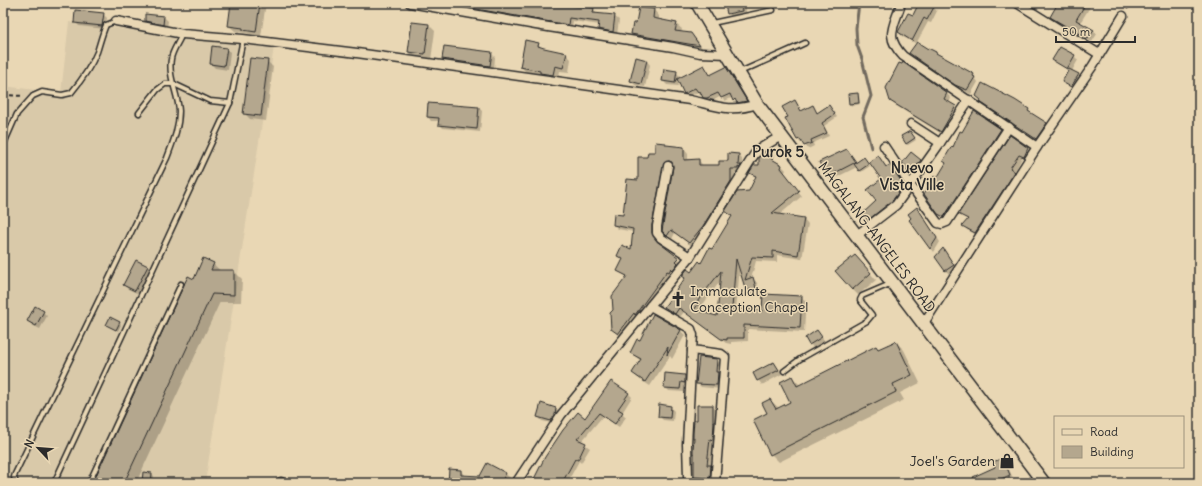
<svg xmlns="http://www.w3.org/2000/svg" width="1202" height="486" viewBox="0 0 1202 486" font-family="Delius,sans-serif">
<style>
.built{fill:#d9c9a9}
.shadow{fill:#0003;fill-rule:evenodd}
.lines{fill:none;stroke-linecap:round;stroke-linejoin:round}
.stream{stroke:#726b5e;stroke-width:3}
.building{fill:#b4a78e;stroke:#2b2b2b;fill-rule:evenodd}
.lane-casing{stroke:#2b2b2b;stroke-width:7}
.street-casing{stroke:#2b2b2b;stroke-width:11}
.secondary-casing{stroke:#2b2b2b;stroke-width:15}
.path{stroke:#2b2b2b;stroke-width:2;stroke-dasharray:4 3;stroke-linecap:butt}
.lane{stroke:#e9d7b4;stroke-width:4}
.street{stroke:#e9d7b4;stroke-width:8}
.secondary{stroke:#e9d7b4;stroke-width:12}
.labels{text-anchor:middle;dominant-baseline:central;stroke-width:3;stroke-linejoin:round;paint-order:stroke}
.street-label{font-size:14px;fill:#2b2b2b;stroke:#e9d7b4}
.poi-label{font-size:14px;fill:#2b2b2b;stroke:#e9d7b4;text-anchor:start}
.neighbourhood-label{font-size:15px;font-weight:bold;fill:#2b2b2b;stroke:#e9d7b4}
</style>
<rect width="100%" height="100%" fill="#e9d7b4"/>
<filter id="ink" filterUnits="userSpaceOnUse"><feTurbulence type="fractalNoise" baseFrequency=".025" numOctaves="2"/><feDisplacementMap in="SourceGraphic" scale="8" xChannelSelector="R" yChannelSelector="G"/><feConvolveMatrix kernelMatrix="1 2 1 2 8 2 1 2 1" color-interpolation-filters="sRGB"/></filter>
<g filter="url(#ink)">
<path class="built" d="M69 22 274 47 205 483H3V86L61 93Z"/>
<g class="shadow">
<path d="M232 3H266L261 36 235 31 229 26Z"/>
<path d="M435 3H568L571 6 593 9 597 14 614 16 619 20 617 35 603 33 599 29 600 25 573 21 572 28 437 5Z"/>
<path d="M725 3H745L747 16 733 19 728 13Z"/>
<path d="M920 3H925L933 7 937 11 931 23 928 22 917 42 928 50 936 53 940 57 973 75 978 82 971 94 960 89 914 57 910 53 917 44 903 37 899 33 909 14 913 17Z"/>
<path d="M1059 3H1086L1090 7 1080 23 1093 30 1097 34 1092 42 1055 21 1051 17Z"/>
<path d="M654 10 659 16V20L676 24 682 29 681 33 691 34 697 40 704 51 637 40 632 34Z"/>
<path d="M103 14 107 18 105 29 79 26 75 22Z"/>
<path d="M146 15 164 17 168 21 167 28 150 25 146 21Z"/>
<path d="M429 25 435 31 431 60 415 58 409 52Z"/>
<path d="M538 44 543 49 566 54 571 59 569 72 560 71 558 80 546 78 543 75 526 72 521 67Z"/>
<path d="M226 48 230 52 228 70 215 68 211 64Z"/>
<path d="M491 53 495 57 494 70 447 63 443 59Z"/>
<path d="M1074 56 1078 60 1072 71 1082 79 1076 90 1063 82 1070 71 1058 64 1054 60Z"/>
<path d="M267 61 273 67 266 121 250 119 244 113Z"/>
<path d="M647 61 650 65 645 87 635 85 631 81Z"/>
<path d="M903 64 947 94 951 98 949 103 960 111 945 136 895 105 890 101Z"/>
<path d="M704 67 711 76 726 68 730 72 749 105 742 106 739 103 738 104 733 97 725 101 721 96 711 102 708 101 698 92 688 96 685 93 679 81 678 86 667 85 663 81 676 72 680 76V79Z"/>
<path d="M857 94 859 96 860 104 852 106 850 104 849 95Z"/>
<path d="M977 96 1028 110 1032 114 1050 127 1040 142 985 105Z"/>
<path d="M795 101 802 112 812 106 818 114 829 106 837 117 824 126 829 136 813 143 814 146 808 149 803 142 801 143 798 140 789 117Z"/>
<path d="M479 108 482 111 480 132 443 128 439 124V121H431L428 117Z"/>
<path d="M1000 130 1004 134 948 220 943 218 939 214 937 179 947 164 944 161Z"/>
<path d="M911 134 916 140 908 145 906 144Z"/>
<path d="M1010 137 1027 148 1014 173 1018 177 979 236 967 230 964 226 969 221 960 214Z"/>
<path d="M656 144H666L669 146 684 148 688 153V161L699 160 703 166H720L729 162 738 155 742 159V173H735V186L693 247 675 233 672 239 664 231 674 165 668 167 655 230V238L660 245 682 262 622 337 616 333 614 310 627 277 618 271 623 260 618 256 632 250 634 232 618 229 614 225 624 216 648 158 656 153Z"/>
<path d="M1028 149 1031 152 1028 160 1024 158Z"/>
<path d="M847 150 857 163 865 160 870 166 861 172 857 167 831 180 827 176Z"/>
<path d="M770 152 774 156V162L782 166 786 170 784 173 802 196 779 215 804 219 808 224 802 259 777 255V262L756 261 751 279 753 278 757 283 760 292 752 295 747 290 740 267 736 309 763 312 801 297 806 301 804 332 748 329V341L731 342V344L726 343 684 312 680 317 669 311 665 307 691 274 701 264 712 251 733 217 726 211 750 192 757 178 751 172 760 166ZM721 280 718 317 700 312 703 308 701 307Z"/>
<path d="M911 153 924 165 917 175 903 162Z"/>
<path d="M878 157 887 167 890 166 895 171 908 190 873 224 868 219 878 201 882 179Z"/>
<path d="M917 208 940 242 934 252 910 220Z"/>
<path d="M943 249 957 269 949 274 945 270Z"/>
<path d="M861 262 876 280 858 295 852 289Z"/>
<path d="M213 264 221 271H234L242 279 241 302H220L136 483H98L95 480 194 280Z"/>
<path d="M147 267 151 270 139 294 128 289 124 285Z"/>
<path d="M43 312 47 316 40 329 32 325 28 321Z"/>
<path d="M119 323 121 325 118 331 107 325Z"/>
<path d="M680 330 685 335 672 359 670 356 650 386 638 378 633 373 641 361 631 353 640 342Z"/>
<path d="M817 332 825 341 814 349 806 339Z"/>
<path d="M896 342 904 350 920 383 900 393 904 400 779 462 771 454 768 413 770 400 779 408 791 402 792 377 800 385 876 347 879 350Z"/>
<path d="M717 360 721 364 720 374 722 377 721 389 701 387 697 383Z"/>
<path d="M774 363 782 374 762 385 754 374Z"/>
<path d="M685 376 689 380 688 386H684V392L669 391 665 387Z"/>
<path d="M628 393 632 397 622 413 626 417 619 427 603 416 581 442 590 448 581 463 579 461 567 483H529L530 481 533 483 585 419Z"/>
<path d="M713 406 717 410V443H714L711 466 714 470V481H699L695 477 698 421Z"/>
<path d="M670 407 674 411 673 421 663 420 659 416Z"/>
<path d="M556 408 560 412 555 424 542 421 538 417Z"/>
<path d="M1003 459 1006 463 1013 478 1002 483H977L997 467Z"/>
<path d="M461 471 465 476 481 477 506 474 510 478 507 483H449Z"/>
<path d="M144 473 152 474 154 476 153 483H145L143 481Z"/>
<path d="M365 480 382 482 383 483H365Z"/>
</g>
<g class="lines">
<path class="stream" d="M859 3 856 28 857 45 862 59 871 96 863 117 871 148"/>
</g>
<g class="building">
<path d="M231 3H260L256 32 243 30V28L228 26Z"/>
<path d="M453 3H567V5L594 8 593 13 615 15 613 32 598 29 599 22 569 18 568 25 453 5Z"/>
<path d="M741 3 742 11 727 14 725 5Z"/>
<path d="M919 3H927L934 7 927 20 924 18 912 41 898 32 908 13 913 15Z"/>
<path d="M1058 3H1086L1076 20 1094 30 1088 39 1050 17Z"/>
<path d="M639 7 654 9 653 18 677 23 675 31 691 33 700 46 631 34 633 23H636Z"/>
<path d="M75 10 104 13 102 26 74 23Z"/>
<path d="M145 14 164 16 163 25 145 21Z"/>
<path d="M412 22 429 24 425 54 408 52Z"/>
<path d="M525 40 539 43 538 46 544 48 567 53 563 68 555 66 553 75 540 73V71L520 67Z"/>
<path d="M917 42 928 49V48L936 52V53L974 74 973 76 975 77 967 90 955 85 909 53Z"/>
<path d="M212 46 227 48 224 66 210 64Z"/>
<path d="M444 46 492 52 490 66 442 59Z"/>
<path d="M1060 47 1075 55 1067 69 1052 60Z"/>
<path d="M636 57 647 60 641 84 630 81Z"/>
<path d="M250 58 268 60 261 116 243 114Z"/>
<path d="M903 62 947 93 944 99 956 106 941 132 890 101 886 88 899 63 902 64Z"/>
<path d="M704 65 710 75 726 67 747 101 737 103 735 99 733 101 730 94 721 98 718 93 707 98H703L700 91 698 92 695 88 684 94 677 79Z"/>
<path d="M664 69 677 71 675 83 662 81Z"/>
<path d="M1069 69 1079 74 1071 87 1062 82Z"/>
<path d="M982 83 1015 100 1029 109 1028 111 1047 123 1036 139 980 102 981 100 976 96Z"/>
<path d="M858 93 859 103 849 104 848 94Z"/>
<path d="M795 100 801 111 813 105 817 113 829 105 835 114 822 123 827 133 811 140 812 143 804 146 800 139 797 140 785 118 788 117 782 107Z"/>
<path d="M428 103 479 107 477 129 438 125 439 118 427 117Z"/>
<path d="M974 111 1001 129 944 217 938 214 924 194 934 176 937 178 946 163 943 161 952 146 953 147 960 131 962 132Z"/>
<path d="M910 131 915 138 906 144 901 136Z"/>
<path d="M1010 135 1028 148 1024 157 1019 155 1010 168 1015 172 975 233 962 226 968 219 958 214Z"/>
<path d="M655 142 666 143V145L684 147V160L699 159V165H719V161H728V153L739 154 738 165H741L740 168 738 167V169H731V181L703 226 689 243 671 230 667 236 662 231 673 167 672 162 669 161 664 163 652 225V233L658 242 679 258 676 261 678 263 673 270 671 268 669 272 667 271 635 315 634 313 618 334 611 329 610 313 613 310 612 296 627 276 617 271 623 259 617 256 622 245 631 249 633 229 613 225 614 214 623 215 627 179 638 180V157H647L648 152H655Z"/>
<path d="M847 149 856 162 827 177 819 162Z"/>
<path d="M767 151H770V158L782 165 781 168 799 191 772 213 804 218 798 255 773 251V258L752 257 745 280 753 277 756 288 746 291 736 259 732 308 762 311 763 294 802 296 800 328 744 325V338H727V340L721 339 679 308 675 314 664 307 685 278 682 276 687 269 691 272 699 261 701 263 709 248 712 249 732 216 725 211 737 192 749 191 756 176 749 173 754 165H759V158ZM721 271 717 316 694 310 699 303 697 302Z"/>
<path d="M911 152 921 160 912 172 902 163Z"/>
<path d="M878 155 886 167 890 165 904 185 892 201 868 220 862 214 876 201 867 190 881 179 869 162Z"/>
<path d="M864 157 869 164 859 171 854 164Z"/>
<path d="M917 207 937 238 930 249 909 220 911 218 908 214Z"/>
<path d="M943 248 954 265 945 271 935 257Z"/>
<path d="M855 255 871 273 852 290 835 271Z"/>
<path d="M203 258 214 263 211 270H234V295L212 294 124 483H100L94 480 188 276 194 279Z"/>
<path d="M136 260 148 266 135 291 123 285Z"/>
<path d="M35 306 44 311 36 326 27 321Z"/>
<path d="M653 314 681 330 667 355 668 347 645 382 632 373 641 359 630 353 637 339 640 340Z"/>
<path d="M110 317 120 322 116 330 106 325Z"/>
<path d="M817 330 822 337 809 345 805 338Z"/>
<path d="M896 341 912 375 893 384 896 392 770 455 753 420 767 413 762 403 770 399 776 409 790 402 780 382 792 376 797 386 876 346 878 349Z"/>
<path d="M699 357 717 359 716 372H718L717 385 696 384Z"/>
<path d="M774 362 779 370 757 381 753 373Z"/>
<path d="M665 373 685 375V383L681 382 680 389 664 388Z"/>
<path d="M611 381 629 393 618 409 623 412 615 424 599 413 577 439 586 443 578 460 575 459 562 483H532L545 457 563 430 578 412 585 418Z"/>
<path d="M541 403 556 408 555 415 551 421 537 417Z"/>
<path d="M659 404 671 406 670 418 658 417Z"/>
<path d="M697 405H713V422H714L713 440 710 439 707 465H711L710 478 694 477V454H693V450L694 438H693V433L694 420H697Z"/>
<path d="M1003 458 1010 475 992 483H976L973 477 995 467 993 462Z"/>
<path d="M487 463 506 473 501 483H448L449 469 461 470V475L480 476Z"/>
<path d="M143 472 152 473 151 483 142 482Z"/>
</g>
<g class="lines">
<g class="lane-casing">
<g id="lane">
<path d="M712 23 773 10"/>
<path d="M740 72 792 49 805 43"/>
<path d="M139 113 157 90 165 84H174L210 101 230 103"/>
<path d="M3 146 17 114 33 96 42 92 62 95 71 93C81 81 91 67 97 52 100 43 102 34 106 25L116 21"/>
<path d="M784 371 800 359 867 321 872 315 860 300 862 296 890 284"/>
<path d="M16 483 14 477 15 474 167 158C173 142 179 128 179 111 178 94 168 77 171 59 172 51 179 42 182 34"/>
<path d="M54 483 230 103 243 39"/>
<path d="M89 483 181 284"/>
</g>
</g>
<g class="street-casing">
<g id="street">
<path d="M410 3 536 25 673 47 700 53 728 54"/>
<path d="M1017 3 1099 54"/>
<path d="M900 7C893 28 885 37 903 56L1037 147"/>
<path d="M116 21 183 34 243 39 357 53 690 100C717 106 730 113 757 104"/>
<path d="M911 124 940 143"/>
<path d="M884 146 911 186 938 223 942 224 947 222 1009 127"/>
<path d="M668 166 657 226V233L661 238 690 257"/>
<path d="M857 235 896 205 940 143 969 100"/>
<path d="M650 306 691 329 693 335 692 350 721 354 725 357 715 483"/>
<path d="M924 323 1037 147 1092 67 1123 16"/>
<path d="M281 483V482"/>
<path d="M516 483 561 415 690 257 754 155 761 148 781 136"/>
<path d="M691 483 688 477 687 444 692 350"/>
</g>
</g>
<g class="secondary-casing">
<path id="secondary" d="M697 3 757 104 1044 483"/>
</g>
<g class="path">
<path d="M1127 9 1131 3"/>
<path d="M3 95 24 96"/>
</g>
<use href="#lane" class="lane"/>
<use href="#street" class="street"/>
<use href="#secondary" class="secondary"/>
</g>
</g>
<defs>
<g id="church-bare" transform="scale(1.2)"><path d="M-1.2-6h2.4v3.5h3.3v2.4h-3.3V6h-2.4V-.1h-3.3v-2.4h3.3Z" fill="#2b2b2b" stroke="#e9d7b4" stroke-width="2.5" paint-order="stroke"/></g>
<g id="shop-bare" transform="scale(1.2)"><path d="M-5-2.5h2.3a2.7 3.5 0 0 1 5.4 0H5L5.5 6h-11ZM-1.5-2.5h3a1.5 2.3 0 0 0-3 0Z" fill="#2b2b2b" stroke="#e9d7b4" stroke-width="2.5" paint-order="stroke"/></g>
</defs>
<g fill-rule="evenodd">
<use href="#church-bare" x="678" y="299"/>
<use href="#shop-bare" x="1007" y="461"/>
</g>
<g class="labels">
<g class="street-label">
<text transform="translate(877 237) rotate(53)">MAGALANG-ANGELES ROAD</text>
</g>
<g class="poi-label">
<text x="690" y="291">Immaculate<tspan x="690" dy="16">Conception Chapel</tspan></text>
<text x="995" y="461" text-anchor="end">Joel's Garden</text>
</g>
<g class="neighbourhood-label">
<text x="778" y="151">Purok 5</text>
<text x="912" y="167">Nuevo<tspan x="912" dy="17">Vista Ville</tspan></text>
</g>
</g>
<rect width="1202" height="486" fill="none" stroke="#e9d7b4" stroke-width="16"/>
<rect x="8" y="8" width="1186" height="470" fill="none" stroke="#2b2b2b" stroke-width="1.5" filter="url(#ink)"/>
<rect x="1054" y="416" width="130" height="52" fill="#e9d7b4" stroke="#9d927d"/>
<rect x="1062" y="429" width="20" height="6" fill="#e9d7b4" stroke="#9d927d"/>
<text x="1090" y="436" font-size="12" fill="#2b2b2b">Road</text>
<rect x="1062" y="446" width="20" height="12" fill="#b4a78e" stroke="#9d927d"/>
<text x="1090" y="456" font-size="12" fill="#2b2b2b">Building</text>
<g transform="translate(38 448) rotate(296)" stroke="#e9d7b4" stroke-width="3" paint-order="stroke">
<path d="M0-3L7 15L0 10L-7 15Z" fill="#2b2b2b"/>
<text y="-6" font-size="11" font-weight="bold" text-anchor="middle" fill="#2b2b2b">N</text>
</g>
<path d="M1056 36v6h79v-6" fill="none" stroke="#2b2b2b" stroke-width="2"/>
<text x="1062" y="36" font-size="12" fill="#2b2b2b" stroke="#e9d7b4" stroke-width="3" paint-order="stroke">50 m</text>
</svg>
